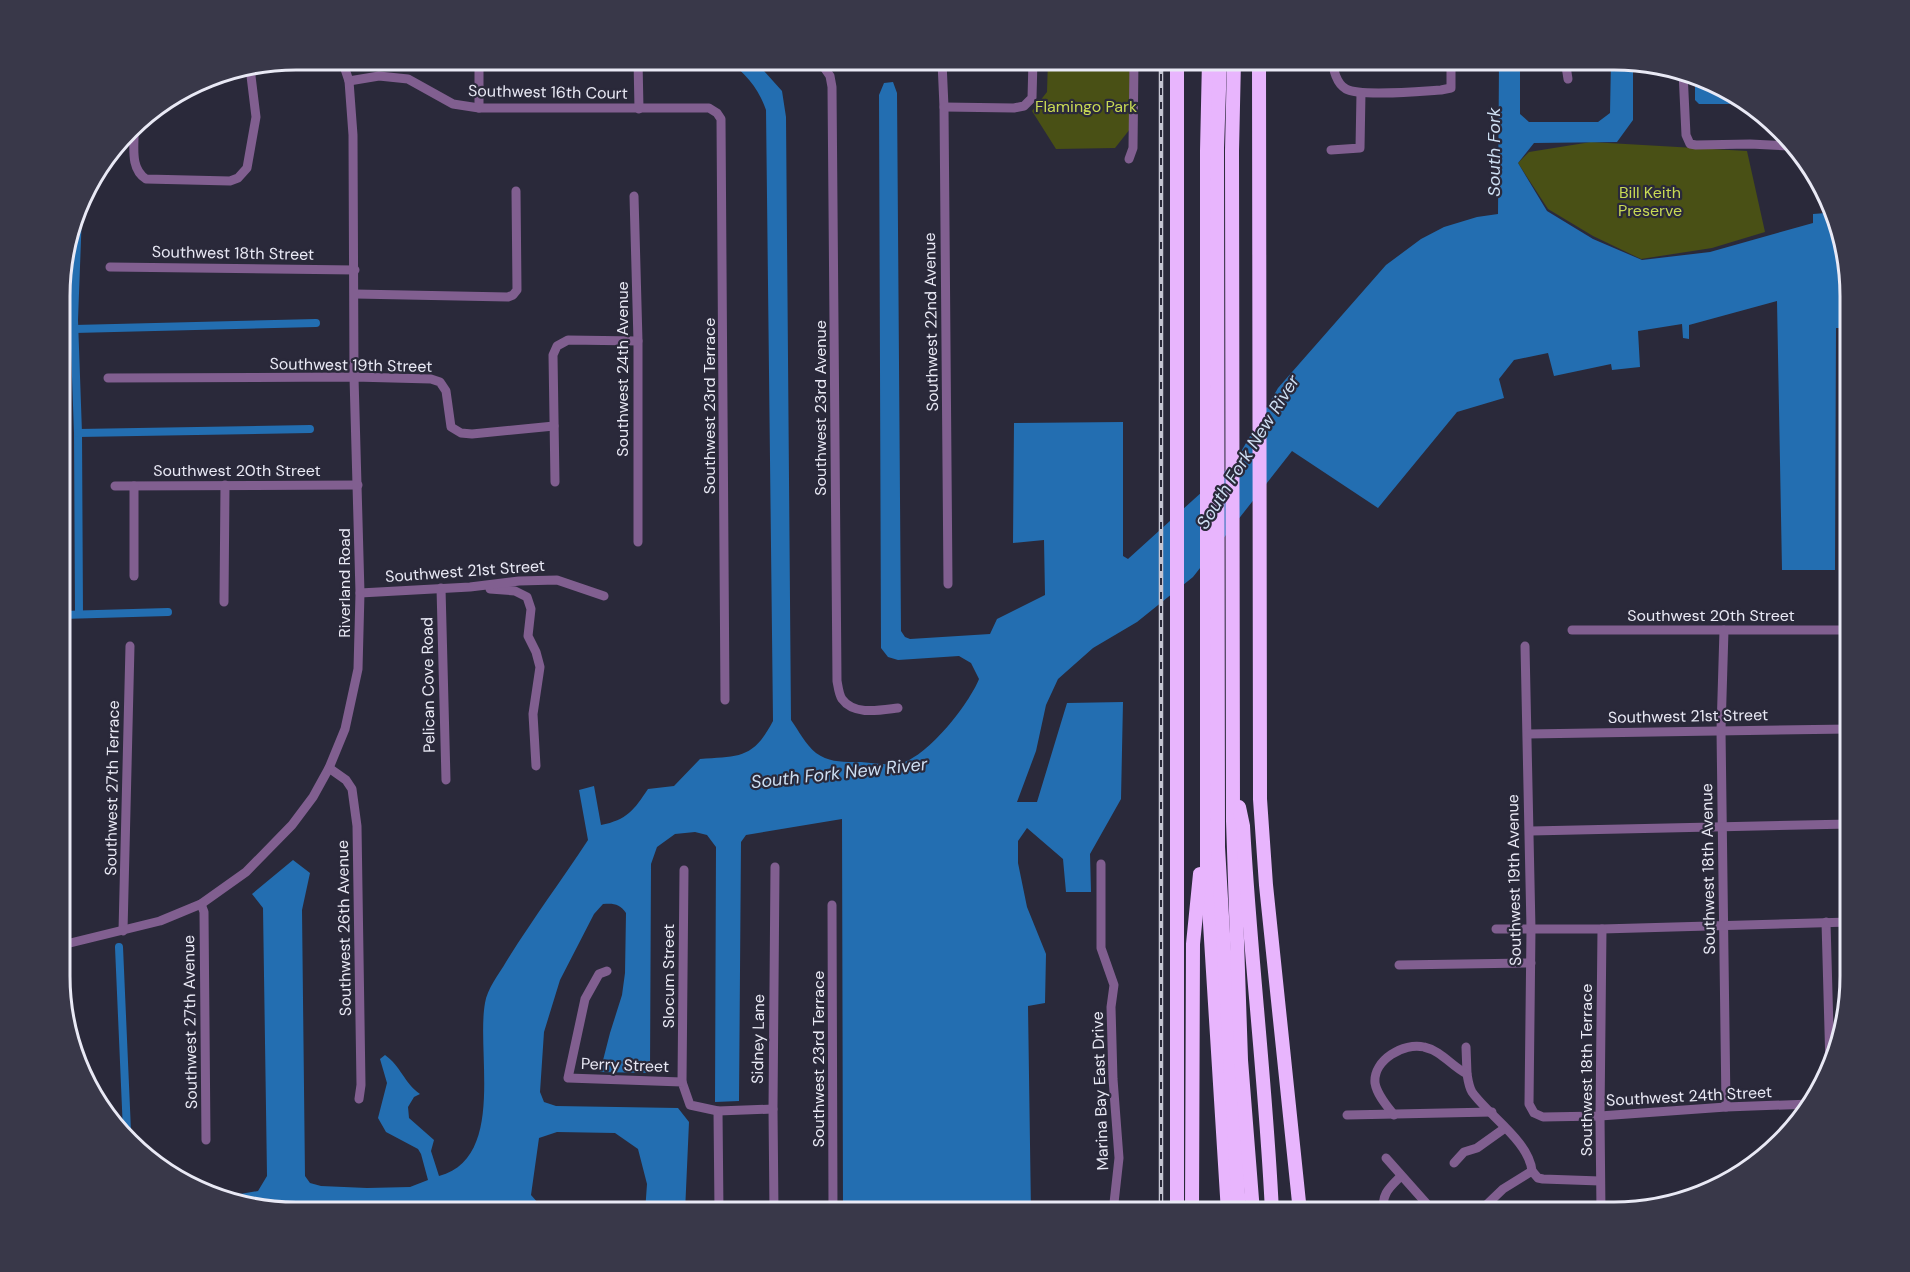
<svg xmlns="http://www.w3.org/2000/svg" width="1910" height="1272" viewBox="0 0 1910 1272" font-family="'DM Sans',sans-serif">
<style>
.green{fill:#495015}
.water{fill:#236eb1}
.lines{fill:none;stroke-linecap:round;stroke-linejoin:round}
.canal{stroke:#236eb1;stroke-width:8}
.minor{stroke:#815f90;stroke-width:9}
.highway{stroke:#e8b5fd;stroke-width:14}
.rail-casing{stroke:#c5c5d2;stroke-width:4.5}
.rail{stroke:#2a293a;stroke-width:2;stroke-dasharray:7;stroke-linecap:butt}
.labels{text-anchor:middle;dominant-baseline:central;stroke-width:4.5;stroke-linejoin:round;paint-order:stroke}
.street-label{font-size:16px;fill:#e9e9f5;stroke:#2a293a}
.park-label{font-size:16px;fill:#c9da54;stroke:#2a293a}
.water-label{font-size:18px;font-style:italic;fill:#cedff2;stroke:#2a293a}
.rim{fill:none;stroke:#e9e9f5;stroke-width:3}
</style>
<rect width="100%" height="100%" fill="#2a293a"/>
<g class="green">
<path d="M1048 60H1130V129L1115 148 1056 149 1032 111 1047 92Z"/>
<path d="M1591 142 1747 151 1765 232 1712 248 1641 259 1593 236 1548 209 1518 163 1529 152Z"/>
</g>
<g class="water">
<path d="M728 60H754L782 91 786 117 791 720C799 731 805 744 816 753 830 763 845 762 861 762 873 763 891 766 902 763 929 755 969 704 979 679L971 663 959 656 898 660 888 657 881 648 879 95 884 83 893 82 897 93 901 631 905 637 910 639 990 634 997 619 1045 595 1044 540 1013 543 1014 423 1123 422V556L1128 559 1235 462 1278 388 1386 265 1421 239 1444 227 1477 217 1498 214 1499 60H1520V114L1529 122H1598L1610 113 1611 60 1633 63V120L1617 142 1534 143 1518 163 1547 211 1593 239 1642 260 1710 252 1813 223V214L1826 213 1828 210 1848 278 1841 279 1842 328H1836L1835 570H1782L1777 301 1689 325V339L1683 338 1682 324 1638 331 1640 367 1612 370 1611 364 1554 376 1548 353 1514 360 1499 379 1504 398 1457 412 1378 508 1292 451 1193 577 1137 622 1093 648 1058 679 1046 705 1036 751 1017 802H1037L1067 703 1123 702 1121 799 1090 854 1091 892H1066L1063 859 1027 828 1018 841V863L1027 907 1046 954 1045 1003 1028 1006 1031 1212H843L842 819 746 835 741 842 739 1101 715 1102 716 847 707 835 695 832 675 834 657 847 651 864 650 1073 600 1072 610 1033 622 995 625 973 626 913C620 904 614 903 603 904L594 914 560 980 544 1032 540 1092 544 1102 556 1106 678 1108 689 1122 685 1212H645L647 1184 638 1149 615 1133 557 1132 539 1138 531 1195 546 1212H296L221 1200 217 1198 258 1191 267 1176 263 908 252 894 293 860 310 873 302 910 305 1176 310 1183 321 1186 367 1188 410 1187 428 1180 421 1154 418 1149 386 1132 378 1118 387 1083 380 1059 385 1055C401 1066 404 1083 420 1094L414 1097 408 1107 409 1118 434 1140 431 1151 439 1176C506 1158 476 1053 485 1003 487 989 499 974 506 962 532 920 561 881 588 840L579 790 594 786 601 825C627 820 634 810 648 789L674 786 700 759C740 756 753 759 773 721L766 110C759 89 746 74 728 60Z"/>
<path d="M1700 84H1712L1745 100 1749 104H1699L1695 100V86Z"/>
</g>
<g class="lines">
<g class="canal">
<path d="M78 213 74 320 78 433 79 614"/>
<path d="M74 329 316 323"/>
<path d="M78 433 310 429"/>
<path d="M62 615 168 612"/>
<path d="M119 947 127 1131"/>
</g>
<g class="minor">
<path d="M479 60V108"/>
<path d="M638 60 639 109"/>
<path d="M819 60 830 76 832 87 837 681C838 686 839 695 842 699 854 716 881 710 898 708"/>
<path d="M940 60 942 62 944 107 948 584"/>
<path d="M1334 60C1332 69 1337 84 1346 89 1360 97 1423 91 1441 90L1451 88V60"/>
<path d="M1565 60 1568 79"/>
<path d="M1683 72 1686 135 1690 144 1696 145 1750 144 1788 146"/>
<path d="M349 81 379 76 408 79 453 104 479 108H709L717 113 721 119 725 700"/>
<path d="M944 107 1014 108 1024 106 1032 98 1033 60"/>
<path d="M134 127C135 145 129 168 146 179L230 181 238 178 247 168 256 117 251 76 248 70"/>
<path d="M1331 150 1360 148 1361 93"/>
<path d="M1129 159 1133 148 1134 60"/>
<path d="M634 196 638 341V542"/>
<path d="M110 267 355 270"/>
<path d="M355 294 508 297 513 295 517 290 516 191"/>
<path d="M108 378 354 377 431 379 440 382 446 391 451 427 461 433 472 434 554 426"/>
<path d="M555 482 553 355 557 346 568 340 638 341"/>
<path d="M115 486 358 485"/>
<path d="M134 486V576"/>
<path d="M441 588 446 780"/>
<path d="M490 589 515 591 527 597 531 609 528 636 536 652 540 667 533 714 536 766"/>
<path d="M360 593 470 587 519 581 557 580 604 596"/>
<path d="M224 602 225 485"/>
<path d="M1572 630H1850"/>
<path d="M1724 630 1721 730 1726 1107"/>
<path d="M1525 646 1531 929 1529 1104 1534 1113 1543 1117 1600 1116 1726 1107 1811 1104"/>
<path d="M1528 734 1850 729"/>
<path d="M329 768 346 780 352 789 357 826 361 1085 359 1099"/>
<path d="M1531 831 1850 824"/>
<path d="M1101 864V948L1114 985 1111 1007 1113 1079 1119 1158 1113 1212"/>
<path d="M201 904 204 912 206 1140"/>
<path d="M832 905 833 1212"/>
<path d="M1826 922 1830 1066"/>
<path d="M1496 929H1602L1850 922"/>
<path d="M123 931 130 646"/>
<path d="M62 945 160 921 201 904 246 872 292 825 313 797 329 768 345 729 358 669 360 593 354 377 353 135 349 81 342 60"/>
<path d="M1399 965 1531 963"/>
<path d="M607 971 599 974 585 999 568 1078 682 1082 690 1105 718 1111 773 1109"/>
<path d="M1466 1047 1467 1074"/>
<path d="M682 1082 684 870"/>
<path d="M718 1111 719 1212"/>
<path d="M1347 1115 1492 1112"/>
<path d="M1394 1115C1387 1106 1377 1095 1375 1083 1373 1060 1404 1042 1424 1047 1442 1051 1451 1066 1467 1074 1468 1080 1469 1087 1472 1092 1489 1116 1529 1141 1532 1171"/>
<path d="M1386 1158 1434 1212"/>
<path d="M1454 1163 1464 1152 1477 1148 1505 1128"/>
<path d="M774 1212 773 1109 775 867"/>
<path d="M1384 1212C1381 1194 1389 1188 1401 1176"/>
<path d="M1479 1212 1503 1189 1532 1171 1538 1178 1543 1179 1600 1181"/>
<path d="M1601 1212 1600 1116 1602 929"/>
</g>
<g class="highway">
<path d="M1177 60V1212"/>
<path d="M1209 60 1207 151V875L1228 1212"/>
<path d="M1220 60 1217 148 1218 847 1239 1212"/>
<path d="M1234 60 1232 151 1233 821 1241 1060 1253 1212"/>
<path d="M1259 60 1260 799 1266 885 1300 1212"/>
<path d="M1239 807 1243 826C1250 955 1266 1083 1272 1212"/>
<path d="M1192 1212 1193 944 1200 874"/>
</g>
<g class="rail-casing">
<path id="rail" d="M1161 60V1212"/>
</g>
<use href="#rail" class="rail"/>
</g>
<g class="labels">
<g class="street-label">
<text transform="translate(548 92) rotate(1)">Southwest 16th Court</text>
<text transform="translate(233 253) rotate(1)">Southwest 18th Street</text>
<text transform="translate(931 322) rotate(-91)">Southwest 22nd Avenue</text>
<text transform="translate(351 365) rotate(1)">Southwest 19th Street</text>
<text transform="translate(622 369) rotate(-90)">Southwest 24th Avenue</text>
<text transform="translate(709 406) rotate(-90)">Southwest 23rd Terrace</text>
<text transform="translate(820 408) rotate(-90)">Southwest 23rd Avenue</text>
<text x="237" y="470">Southwest 20th Street</text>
<text transform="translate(465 571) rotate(-4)">Southwest 21st Street</text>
<text transform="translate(344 583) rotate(-90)">Riverland Road</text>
<text x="1711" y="615">Southwest 20th Street</text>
<text transform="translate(428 685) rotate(-91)">Pelican Cove Road</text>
<text transform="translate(1688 716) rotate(-1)">Southwest 21st Street</text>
<text transform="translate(112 788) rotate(-89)">Southwest 27th Terrace</text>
<text transform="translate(1708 869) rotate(-91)">Southwest 18th Avenue</text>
<text transform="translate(1514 880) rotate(-91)">Southwest 19th Avenue</text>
<text transform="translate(344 928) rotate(-91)">Southwest 26th Avenue</text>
<text transform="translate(668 976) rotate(-90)">Slocum Street</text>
<text transform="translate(190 1022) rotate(-91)">Southwest 27th Avenue</text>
<text transform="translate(758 1039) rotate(-89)">Sidney Lane</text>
<text transform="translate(818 1059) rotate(-90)">Southwest 23rd Terrace</text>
<text transform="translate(625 1065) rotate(2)">Perry Street</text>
<text transform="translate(1586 1070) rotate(-90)">Southwest 18th Terrace</text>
<text transform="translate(1100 1091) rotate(-92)">Marina Bay East Drive</text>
<text transform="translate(1689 1096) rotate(-3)">Southwest 24th Street</text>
</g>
<g class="park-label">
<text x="1086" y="106">Flamingo Park</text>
<text x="1650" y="192">Bill Keith<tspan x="1650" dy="18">Preserve</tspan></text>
</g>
<g class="water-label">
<text transform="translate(1494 152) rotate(-90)">South Fork</text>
<text transform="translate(1248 452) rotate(-58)">South Fork New River</text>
<text transform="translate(839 773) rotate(-6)">South Fork New River</text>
</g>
</g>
<path d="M0 0H1910V1272H0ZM296 70H1614A226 226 0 0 1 1840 296V976A226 226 0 0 1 1614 1202H296A226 226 0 0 1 70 976V296A226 226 0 0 1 296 70Z" fill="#393849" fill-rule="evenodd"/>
<path class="rim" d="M296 70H1614A226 226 0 0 1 1840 296V976A226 226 0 0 1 1614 1202H296A226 226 0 0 1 70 976V296A226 226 0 0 1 296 70Z"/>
</svg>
